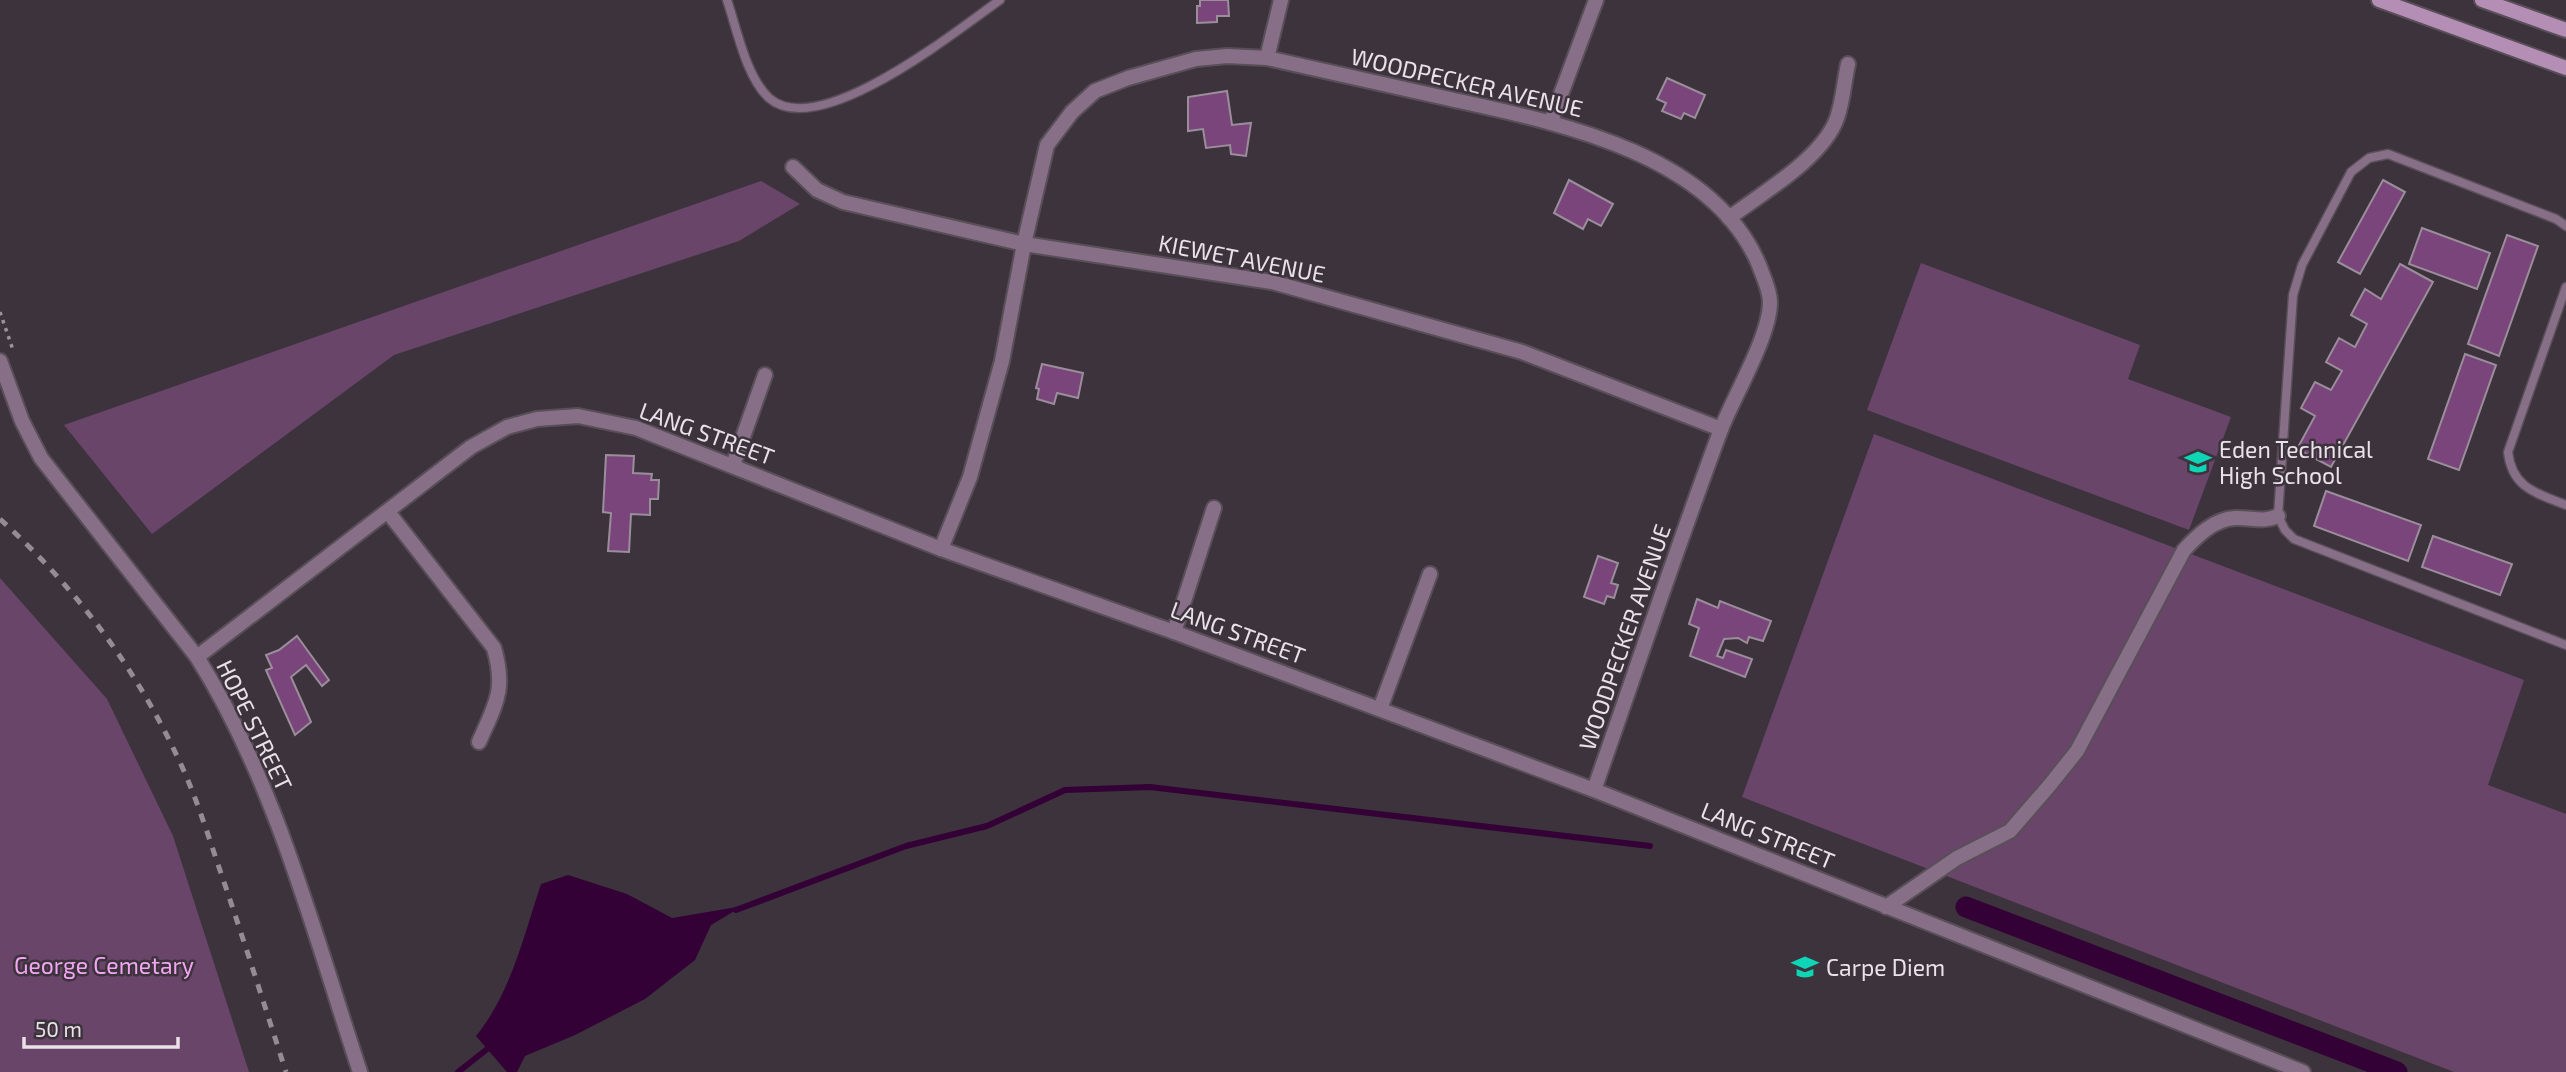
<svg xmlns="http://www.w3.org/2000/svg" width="2566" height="1072" viewBox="0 0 2566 1072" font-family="'Exo 2',sans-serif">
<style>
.green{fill:#69456a}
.water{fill:#340136}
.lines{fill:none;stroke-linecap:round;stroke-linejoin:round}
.stream{stroke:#340136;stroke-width:6}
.canal{stroke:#340136;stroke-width:21}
.building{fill:#7a457b;stroke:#9a8e9a;stroke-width:2}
.service-casing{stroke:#594f58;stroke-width:11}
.minor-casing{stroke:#594f58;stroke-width:18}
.secondary-casing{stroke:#594f58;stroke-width:18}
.path{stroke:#9b939b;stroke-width:3.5;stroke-dasharray:3.5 5;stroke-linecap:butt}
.service{stroke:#886f88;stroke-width:8}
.minor{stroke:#886f88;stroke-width:14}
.secondary{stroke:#b58eb5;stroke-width:14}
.rail{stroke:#948c94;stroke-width:5;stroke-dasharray:9 9;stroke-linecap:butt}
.labels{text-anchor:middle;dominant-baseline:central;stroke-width:5;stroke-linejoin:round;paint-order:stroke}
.street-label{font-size:23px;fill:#e9e2e8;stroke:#3d333d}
.poi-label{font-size:23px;fill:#e9e2e8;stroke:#3d333d;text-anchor:start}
.park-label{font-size:23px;fill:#f3a5f3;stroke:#3d333d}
</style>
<rect width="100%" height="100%" fill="#3d333d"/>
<g class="green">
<path d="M761 181 800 204 739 241 394 355 152 534 64 425Z"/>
<path d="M1921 263 2140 345 2128 379 2231 417 2189 530 1867 410Z"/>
<path d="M1874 434 2524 680 2488 785 2566 814V1072H2454L1742 797Z"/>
<path d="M0 578 107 699 173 836 249 1072H0Z"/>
</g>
<path class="water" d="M568 875 627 894 672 918 743 906 711 925 695 960 645 999 575 1035 525 1056 517 1072H507L476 1036C511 993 524 935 541 884Z"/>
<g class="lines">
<g class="stream">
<path d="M736 910 906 846 987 826 1065 790 1150 787 1650 846"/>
<path d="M458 1072 491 1046"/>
</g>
<path class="canal" d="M1966 907 2397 1072"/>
</g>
<g class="building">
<path d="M1200 0H1228L1229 16H1217V22L1197 23V6H1200Z"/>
<path d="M1667 78 1705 95 1695 118 1684 113 1681 119 1662 111 1666 103 1657 99Z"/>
<path d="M1227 91 1232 125 1251 123 1246 156 1231 154 1230 145 1206 148 1203 129 1188 131V97Z"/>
<path d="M1569 180 1613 204 1601 226 1588 219 1583 229 1554 213Z"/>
<path d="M2383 180 2405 192 2360 274 2338 262Z"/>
<path d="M2422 228 2490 253 2477 289 2409 264Z"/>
<path d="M2507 235 2538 246 2499 356 2468 344Z"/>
<path d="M2400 264 2433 282 2331 467 2297 449 2315 416 2301 408 2315 382 2331 390 2342 371 2326 362 2339 338 2355 347 2367 324 2351 315 2365 289 2381 299Z"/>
<path d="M2465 354 2496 365 2459 470 2428 459Z"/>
<path d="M1042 364 1083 373 1078 398 1057 393 1054 404 1037 399 1039 389 1036 388Z"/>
<path d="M606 455 634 456 633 473 652 474 651 480H659L658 499H650V515L631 514 629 552 608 551 611 513 603 512Z"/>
<path d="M2326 491 2421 525 2408 561 2314 526Z"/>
<path d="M2433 536 2512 564 2500 595 2422 567Z"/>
<path d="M1598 556 1618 563 1611 583 1618 585 1614 598 1607 596 1604 604 1584 597Z"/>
<path d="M1697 599 1718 608 1720 601 1771 621 1763 641 1749 637 1747 643 1738 638 1724 639 1717 656 1723 658 1726 650 1752 659 1745 677 1690 656 1699 628 1689 624Z"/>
<path d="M297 636 329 680 322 686 306 665 291 677 311 722 295 735 266 670 272 668 266 655 279 650Z"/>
</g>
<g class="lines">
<g class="service-casing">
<g id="service">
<path d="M727 0C737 29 746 77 769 98 819 142 957 30 1000 0"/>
<path d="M2566 226 2556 219 2388 154 2369 158 2351 172 2302 265 2293 295 2278 516 2285 530 2294 539 2566 645"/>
<path d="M2566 287 2508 452C2512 488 2536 493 2566 505"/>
</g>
</g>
<g class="minor-casing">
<g id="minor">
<path d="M1267 58 1281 0"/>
<path d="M1551 121 1596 0"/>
<path d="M793 167 817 190 843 202 1024 244 1272 282 1522 352 1721 429"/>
<path d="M1729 218C1762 193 1823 158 1837 118 1843 101 1844 82 1848 64"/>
<path d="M0 361 22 421 41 458 197 657C275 781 314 933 360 1072"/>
<path d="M733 465 765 375"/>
<path d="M388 512 494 648C506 690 496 703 479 742"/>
<path d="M941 549 970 477 1002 361 1024 244 1047 145 1072 112 1095 91 1128 78 1196 59 1227 56 1267 58C1325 71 1383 84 1441 97 1549 121 1711 150 1759 265 1763 276 1770 290 1770 302 1770 337 1733 397 1720 432 1676 550 1636 670 1594 790"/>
<path d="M1174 632 1214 508"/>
<path d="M197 657 471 447 507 427 537 419 578 416 636 428 941 549 1174 632 1594 790 2303 1072"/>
<path d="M1380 709 1430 574"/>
<path d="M1886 907 1957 858 2010 831 2049 786 2077 751 2184 550C2197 536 2214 519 2235 518 2251 517 2262 523 2278 516"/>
</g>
</g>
<g class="secondary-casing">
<g id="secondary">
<path d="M2379 0 2566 68"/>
<path d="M2482 0 2566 30"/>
</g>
</g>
<path class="path" d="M0 312 13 350"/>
<use href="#service" class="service"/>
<use href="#minor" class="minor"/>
<use href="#secondary" class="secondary"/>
<path class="rail" d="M0 519C74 586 134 665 177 756 197 797 210 842 225 885 246 947 266 1010 286 1072"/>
</g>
<defs>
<g id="school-bare" transform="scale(2.1)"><path d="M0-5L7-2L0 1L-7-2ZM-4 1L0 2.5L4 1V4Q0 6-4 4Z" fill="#0dd5b5" stroke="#3d333d" stroke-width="2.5" paint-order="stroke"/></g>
</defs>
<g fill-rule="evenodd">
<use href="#school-bare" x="2198" y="462"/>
<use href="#school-bare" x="1805" y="967"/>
</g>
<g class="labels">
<g class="street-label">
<text transform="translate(1467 82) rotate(13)">WOODPECKER AVENUE</text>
<text transform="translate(1242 258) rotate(11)">KIEWET AVENUE</text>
<text transform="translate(707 433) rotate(20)">LANG STREET</text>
<text transform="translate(1238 632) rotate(20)">LANG STREET</text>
<text transform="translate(1624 637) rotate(-71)">WOODPECKER AVENUE</text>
<text transform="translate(255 725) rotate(64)">HOPE STREET</text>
<text transform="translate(1768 835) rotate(22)">LANG STREET</text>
</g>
<g class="poi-label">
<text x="2219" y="449">Eden Technical<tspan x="2219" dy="26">High School</tspan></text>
<text x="1826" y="967">Carpe Diem</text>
</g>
<g class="park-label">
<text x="104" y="965">George Cemetary</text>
</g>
</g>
<path d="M24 1037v10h154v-10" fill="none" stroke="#e9e2e8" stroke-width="3.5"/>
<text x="35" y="1037" font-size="21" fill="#e9e2e8" stroke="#3d333d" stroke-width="5" paint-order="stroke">50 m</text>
</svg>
